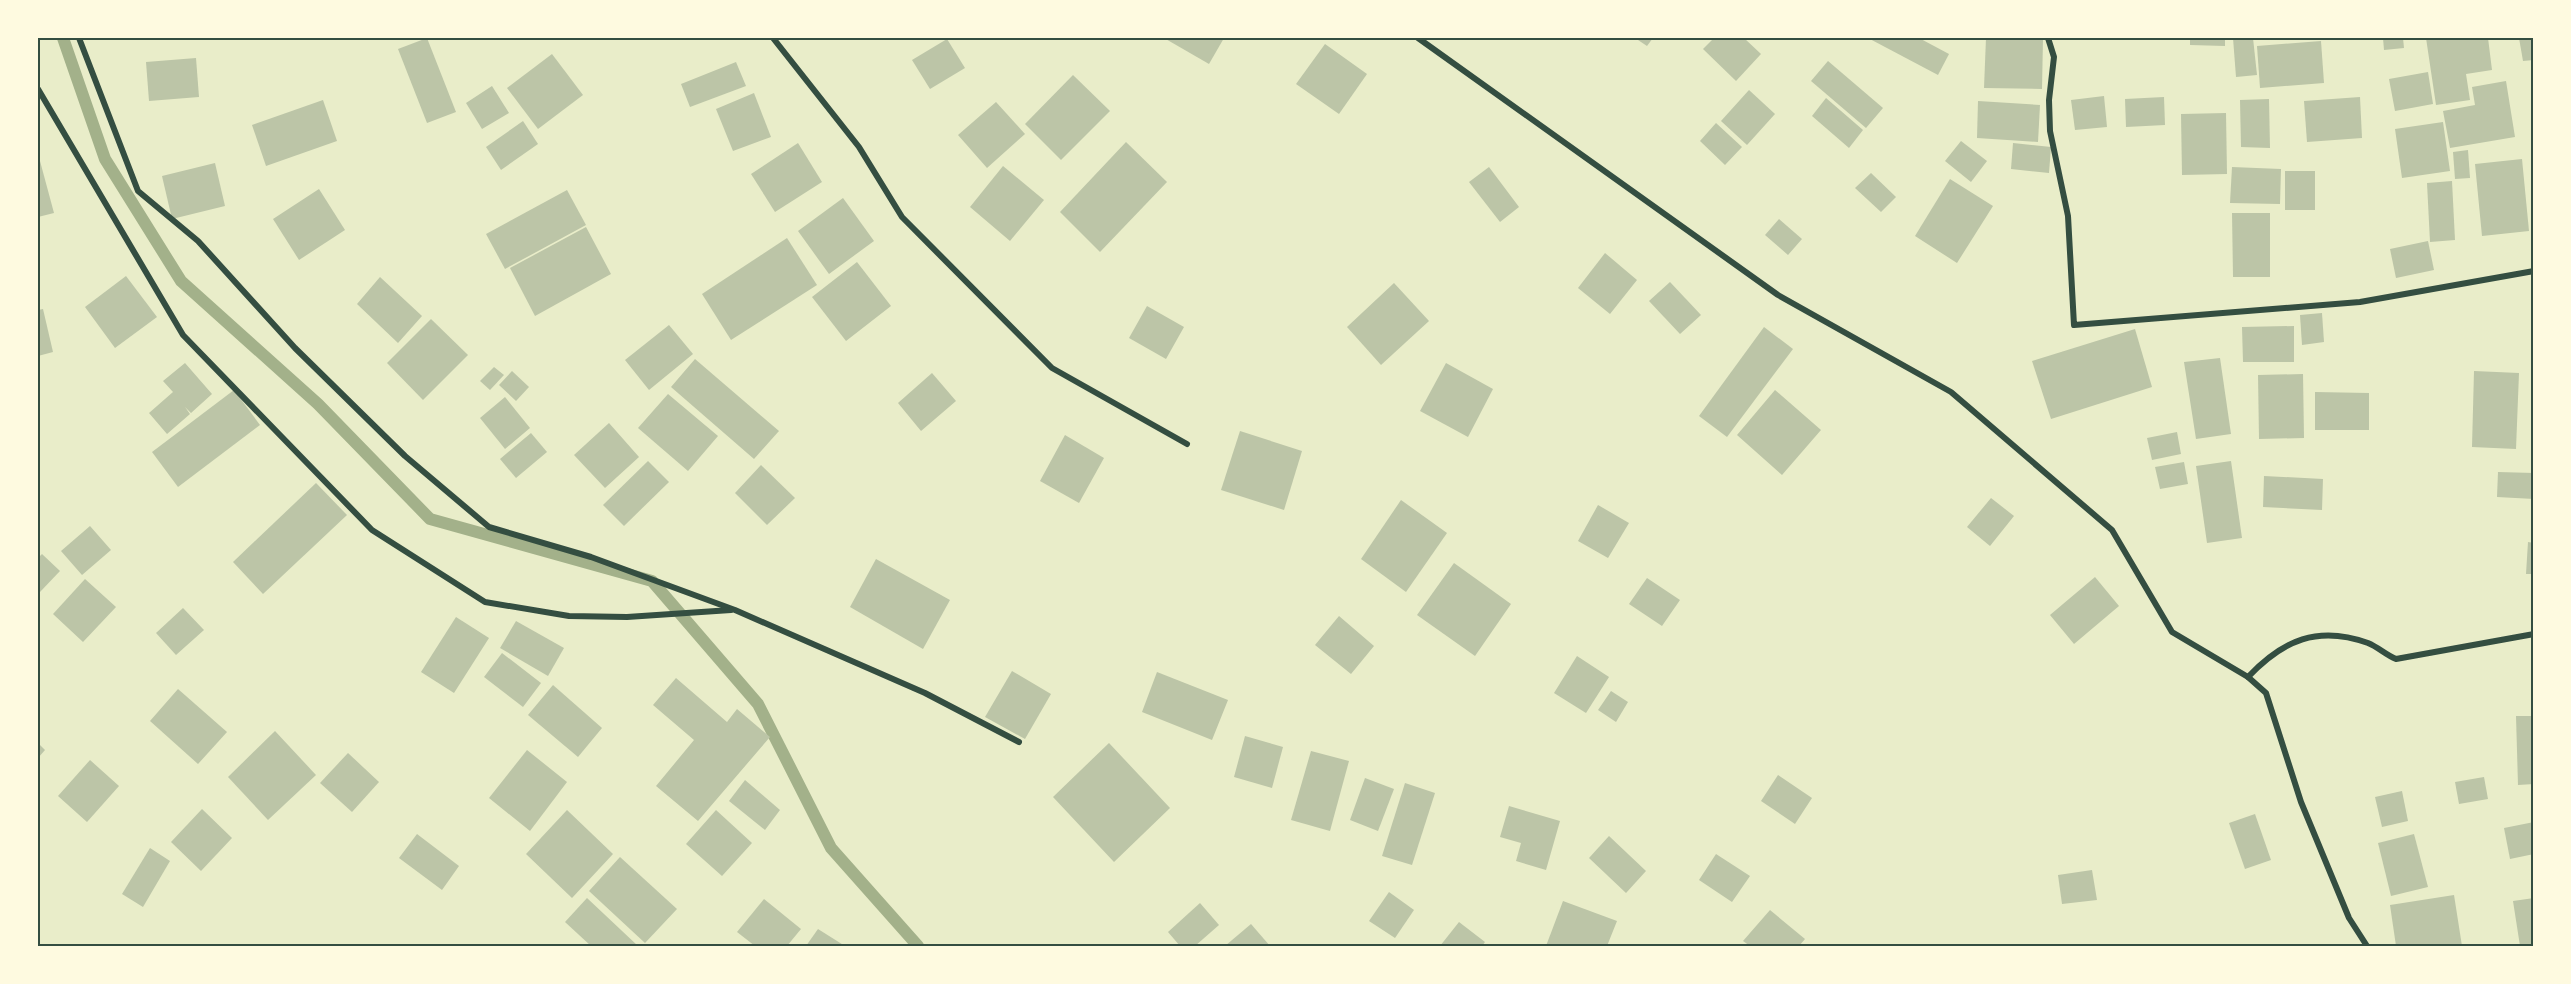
<svg xmlns="http://www.w3.org/2000/svg" width="2571" height="984" viewBox="0 0 2571 984" font-family="'Crimson Pro',serif">
<style>
.lines{fill:none;stroke-linecap:round;stroke-linejoin:round}
.stream{stroke:#a3b18a;stroke-width:12}
.building{fill:#bcc5a7}
.minor{stroke:#344e41;stroke-width:6}
.neatline{fill:none;stroke:#344e41;stroke-width:2}
</style>
<rect width="100%" height="100%" fill="#e9edc9"/>
<g class="lines">
<path class="stream" d="M63 38 105 159 181 281 318 404 430 519 652 581 758 704 831 848 918 946"/>
</g>
<g class="building">
<path d="M427 38 456 112 427 123 398 49Z"/>
<path d="M1164 38H1224L1209 64Z"/>
<path d="M1635 38H1653L1647 46Z"/>
<path d="M1714 38H1744L1761 54 1736 81 1703 49Z"/>
<path d="M1868 38H1919L1949 54 1938 75Z"/>
<path d="M1986 38H2043L2042 89 1984 88Z"/>
<path d="M2190 38H2225V46L2190 45Z"/>
<path d="M2233 38H2253L2257 75 2236 77Z"/>
<path d="M2383 38H2403L2404 48 2384 50Z"/>
<path d="M2426 38H2488L2492 70 2466 74 2470 100 2436 105Z"/>
<path d="M2519 38H2534V60L2523 61Z"/>
<path d="M947 39 965 68 930 89 912 60Z"/>
<path d="M2321 41 2324 83 2260 88 2257 46Z"/>
<path d="M1325 44 1367 74 1339 114 1296 84Z"/>
<path d="M552 54 583 95 538 129 507 88Z"/>
<path d="M196 58 199 97 149 101 146 62Z"/>
<path d="M1828 61 1883 108 1866 128 1811 81Z"/>
<path d="M736 62 746 86 690 107 681 84Z"/>
<path d="M2428 72 2433 104 2395 111 2389 79Z"/>
<path d="M1073 75 1110 111 1061 160 1025 124Z"/>
<path d="M2506 81 2515 137 2450 148 2443 111 2475 105 2472 87Z"/>
<path d="M492 86 509 113 482 129 466 103Z"/>
<path d="M1749 90 1775 114 1747 145 1721 121Z"/>
<path d="M754 93 771 137 733 151 716 109Z"/>
<path d="M2104 96 2107 127 2075 130 2071 100Z"/>
<path d="M2164 97 2165 125 2126 127 2125 99Z"/>
<path d="M2360 97 2362 138 2307 142 2304 101Z"/>
<path d="M1826 98 1863 130 1849 148 1812 116Z"/>
<path d="M2269 99 2270 148 2241 147 2240 100Z"/>
<path d="M323 100 337 141 266 166 252 125Z"/>
<path d="M1978 101 2040 105 2038 142 1977 138Z"/>
<path d="M996 102 1025 134 987 168 958 135Z"/>
<path d="M2226 113 2227 174 2182 175 2181 114Z"/>
<path d="M523 121 538 144 501 170 486 147Z"/>
<path d="M2443 122 2450 171 2402 178 2395 129Z"/>
<path d="M1716 123 1742 147 1725 165 1700 141Z"/>
<path d="M1961 141 1987 161 1971 182 1945 161Z"/>
<path d="M1126 142 1167 182 1100 252 1060 212Z"/>
<path d="M798 143 822 182 775 212 751 174Z"/>
<path d="M2013 143 2051 147 2049 173 2011 169Z"/>
<path d="M2468 150 2470 178 2455 179 2453 152Z"/>
<path d="M2522 159 2529 231 2482 236 2475 164Z"/>
<path d="M40 161 54 213 38 217V162Z"/>
<path d="M215 163 225 206 172 219 162 176Z"/>
<path d="M1003 166 1044 200 1010 241 970 207Z"/>
<path d="M1489 167 1519 207 1500 222 1469 182Z"/>
<path d="M2232 167 2281 169 2280 204 2230 203Z"/>
<rect x="2285" y="171" width="30" height="39"/>
<path d="M1871 173 1896 197 1881 212 1855 188Z"/>
<path d="M1950 179 1993 206 1957 263 1915 236Z"/>
<path d="M2452 181 2455 240 2430 242 2427 183Z"/>
<path d="M319 189 345 230 299 260 273 219Z"/>
<path d="M567 190 586 225 505 269 486 234Z"/>
<path d="M843 198 874 241 829 274 798 231Z"/>
<path d="M2232 213H2270V277H2233Z"/>
<path d="M1779 219 1802 239 1788 255 1765 235Z"/>
<path d="M586 227 611 274 535 316 510 268Z"/>
<path d="M787 238 817 285 731 340 702 294Z"/>
<path d="M2428 241 2434 270 2396 278 2390 249Z"/>
<path d="M1605 253 1637 280 1610 314 1578 288Z"/>
<path d="M857 262 891 306 846 341 812 297Z"/>
<path d="M126 276 157 317 115 348 85 307Z"/>
<path d="M380 277 422 316 398 343 357 304Z"/>
<path d="M1670 282 1701 315 1680 334 1649 301Z"/>
<path d="M1394 283 1429 321 1381 365 1347 327Z"/>
<path d="M1147 306 1184 327 1166 359 1129 338Z"/>
<path d="M43 309 53 352 38 356V310Z"/>
<path d="M2322 313 2324 342 2302 345 2300 315Z"/>
<path d="M431 319 468 355 423 400 387 363Z"/>
<path d="M669 325 693 354 649 390 625 360Z"/>
<path d="M2294 326V362H2243L2242 327Z"/>
<path d="M1764 327 1793 349 1727 437 1699 416Z"/>
<path d="M2135 329 2152 387 2051 419 2032 361Z"/>
<path d="M2220 358 2231 434 2196 439 2184 362Z"/>
<path d="M695 359 779 431 754 459 671 387Z"/>
<path d="M185 363 212 394 191 413 185 407 190 414 167 434 149 413 173 392 163 381Z"/>
<path d="M1446 363 1493 389 1468 437 1420 411Z"/>
<path d="M494 367 504 375 490 390 480 381Z"/>
<path d="M512 371 529 387 516 401 499 385Z"/>
<path d="M2474 371 2519 373 2516 449 2472 447Z"/>
<path d="M932 373 956 401 921 431 898 403Z"/>
<path d="M2303 374 2304 438 2259 439 2258 375Z"/>
<path d="M234 390 260 425 178 487 152 452Z"/>
<path d="M1775 390 1821 430 1782 475 1737 435Z"/>
<path d="M2315 392 2369 393V430H2315Z"/>
<path d="M668 394 718 436 688 471 638 428Z"/>
<path d="M505 397 530 428 505 449 480 418Z"/>
<path d="M609 423 639 457 605 488 574 455Z"/>
<path d="M1240 431 1302 451 1284 510 1221 490Z"/>
<path d="M2177 432 2181 454 2152 460 2147 438Z"/>
<path d="M531 433 547 452 516 478 500 459Z"/>
<path d="M1065 435 1104 458 1079 503 1040 481Z"/>
<path d="M648 461 669 482 624 526 603 505Z"/>
<path d="M2231 461 2242 538 2207 543 2196 466Z"/>
<path d="M2184 462 2188 484 2160 489 2155 467Z"/>
<path d="M761 465 795 498 767 525 735 493Z"/>
<path d="M2498 472 2534 473V499L2497 497Z"/>
<path d="M2264 476 2323 479 2322 510 2263 507Z"/>
<path d="M316 483 347 515 263 594 233 562Z"/>
<path d="M1991 498 2014 516 1990 546 1967 527Z"/>
<path d="M1401 500 1447 533 1406 592 1361 559Z"/>
<path d="M1598 505 1629 523 1608 558 1578 541Z"/>
<path d="M90 526 111 550 82 575 61 551Z"/>
<path d="M2528 542 2534 543V574H2526Z"/>
<path d="M42 554 60 571 40 592 38 590V558Z"/>
<path d="M876 559 950 600 923 649 850 607Z"/>
<path d="M1454 563 1511 604 1475 656 1417 615Z"/>
<path d="M2095 577 2119 606 2074 644 2050 615Z"/>
<path d="M1647 578 1680 600 1662 626 1629 604Z"/>
<path d="M85 579 116 607 83 642 53 614Z"/>
<path d="M183 608 204 630 176 655 156 633Z"/>
<path d="M1339 616 1374 646 1351 674 1315 645Z"/>
<path d="M456 617 489 638 454 693 421 672Z"/>
<path d="M516 621 564 648 548 676 500 648Z"/>
<path d="M502 653 541 683 523 707 484 677Z"/>
<path d="M1577 656 1609 677 1586 713 1554 693Z"/>
<path d="M1012 671 1051 694 1025 739 985 717Z"/>
<path d="M1157 672 1228 700 1212 740 1142 712Z"/>
<path d="M676 678 727 722 737 709 770 737 698 821 656 786 694 740 653 705Z"/>
<path d="M553 685 602 728 578 757 528 715Z"/>
<path d="M178 689 227 732 198 764 150 721Z"/>
<path d="M1611 691 1628 702 1616 722 1598 710Z"/>
<path d="M2516 716H2534V784L2518 785Z"/>
<path d="M275 731 316 775 268 820 228 777Z"/>
<path d="M1245 736 1283 747 1272 788 1234 777Z"/>
<path d="M38 743 45 750 38 758Z"/>
<path d="M1109 743 1170 808 1114 862 1053 797Z"/>
<path d="M527 750 567 782 530 831 489 798Z"/>
<path d="M1311 751 1349 761 1330 831 1291 820Z"/>
<path d="M348 753 379 782 352 812 320 783Z"/>
<path d="M90 760 119 786 87 822 58 796Z"/>
<path d="M1778 775 1812 798 1795 824 1761 801Z"/>
<path d="M2484 777 2488 799 2459 804 2455 782Z"/>
<path d="M1365 778 1394 789 1378 831 1350 820Z"/>
<path d="M745 780 780 810 765 830 729 801Z"/>
<path d="M1405 783 1435 793 1412 865 1382 856Z"/>
<path d="M2402 791 2408 821 2382 827 2375 797Z"/>
<path d="M1509 806 1560 821 1546 870 1516 861 1521 843 1500 837Z"/>
<path d="M202 809 232 838 201 871 171 842Z"/>
<path d="M567 810 613 854 572 898 526 854Z"/>
<path d="M716 810 752 843 722 876 686 844Z"/>
<path d="M2255 814 2271 860 2245 869 2229 823Z"/>
<path d="M2534 822V854L2510 859 2504 828Z"/>
<path d="M417 834 459 866 442 890 399 858Z"/>
<path d="M2414 834 2428 887 2391 896 2378 843Z"/>
<path d="M1609 836 1646 871 1626 893 1589 858Z"/>
<path d="M150 848 170 861 143 907 122 894Z"/>
<path d="M1716 854 1750 876 1732 902 1699 880Z"/>
<path d="M620 857 677 909 645 943 589 891Z"/>
<path d="M2092 870 2097 900 2062 904 2058 875Z"/>
<path d="M1389 892 1414 910 1395 938 1369 921Z"/>
<path d="M2454 895 2462 946H2396L2390 905Z"/>
<path d="M587 898 638 946H591L565 922Z"/>
<path d="M2534 898V946H2520L2513 901Z"/>
<path d="M764 899 801 929 787 946H755L737 932Z"/>
<path d="M1563 901 1617 921 1607 946H1546Z"/>
<path d="M1200 903 1219 925 1195 946H1180L1168 932Z"/>
<path d="M1770 910 1805 939 1799 946H1750L1743 941Z"/>
<path d="M1459 922 1485 942 1482 946H1440Z"/>
<path d="M1251 924 1270 946H1225Z"/>
<path d="M818 929 845 946H806Z"/>
</g>
<g class="lines">
<g class="minor">
<path d="M79 38 138 191 198 241 295 348 405 456 489 527 591 557 735 610 925 693 1019 742"/>
<path d="M773 38 859 147 902 217 1052 368 1187 444"/>
<path d="M1418 38 1778 295 1951 392 2112 530 2172 632 2248 677 2266 693 2301 802 2349 918 2367 946"/>
<path d="M2048 38 2054 57 2049 100 2050 131 2068 216 2074 325 2360 302 2534 271"/>
<path d="M38 89 183 335 372 530 485 602 569 616 627 617 731 610"/>
<path d="M2248 677C2283 640 2318 625 2368 643 2378 647 2386 655 2396 659L2534 634"/>
</g>
</g>
<rect width="2571" height="984" fill="none" stroke="#fefae0" stroke-width="78"/>
<rect x="39" y="39" width="2493" height="906" class="neatline"/>
</svg>
